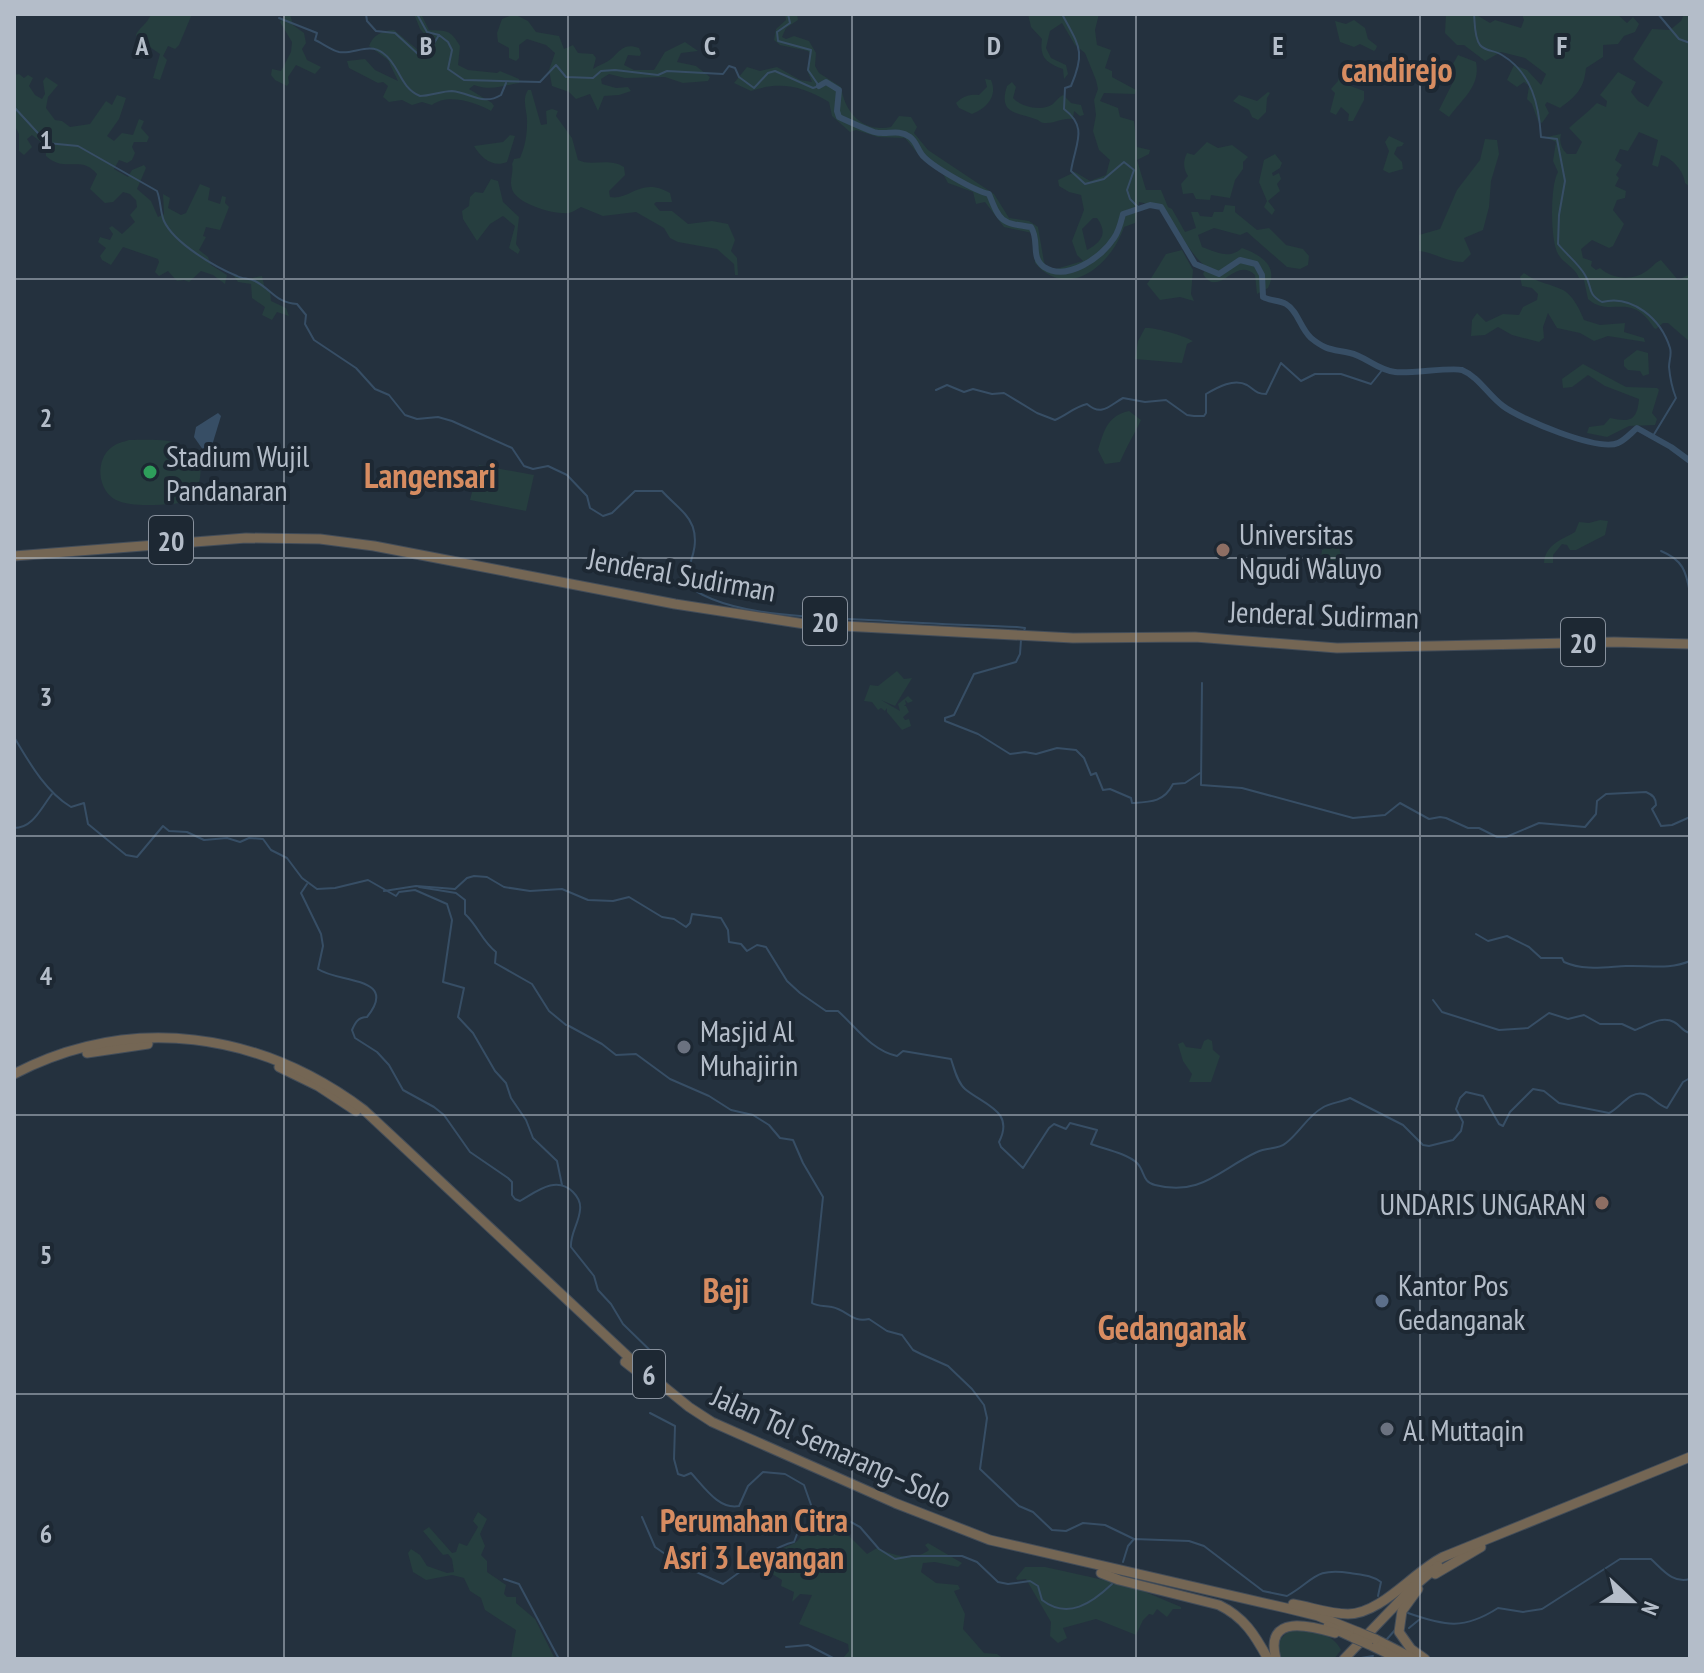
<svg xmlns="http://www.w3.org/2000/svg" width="1704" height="1673" viewBox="0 0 1704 1673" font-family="'PT Sans Narrow',sans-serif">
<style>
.green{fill:#263e3f;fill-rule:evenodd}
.water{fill:#374e65}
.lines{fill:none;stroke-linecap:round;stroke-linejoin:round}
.stream{stroke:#374e65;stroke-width:2}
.river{stroke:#374e65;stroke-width:6}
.highway-casing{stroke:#434d59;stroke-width:11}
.highway{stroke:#746654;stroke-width:9}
.highway-bridge-casing{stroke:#434d59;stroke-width:11;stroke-linecap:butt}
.highway-bridge{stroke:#746654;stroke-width:9}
.grid{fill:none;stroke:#b4bdc9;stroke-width:2;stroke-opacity:0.55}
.leisure-dot{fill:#2e9e5b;stroke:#1d2833;stroke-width:3}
.education-dot{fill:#8d6e63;stroke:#1d2833;stroke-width:3}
.worship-dot{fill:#6b7280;stroke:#1d2833;stroke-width:3}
.service-dot{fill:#5c6f8a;stroke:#1d2833;stroke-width:3}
.labels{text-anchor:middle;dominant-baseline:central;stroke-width:8;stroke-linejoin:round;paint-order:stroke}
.shield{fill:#1d2833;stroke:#87909c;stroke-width:2}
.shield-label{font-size:28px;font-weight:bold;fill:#b4bdc9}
.poi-label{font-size:30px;fill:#b4bdc9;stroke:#1d2833;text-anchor:start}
.street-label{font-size:30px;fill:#b4bdc9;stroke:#1d2833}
.neighbourhood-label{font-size:32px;font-weight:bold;fill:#d78c61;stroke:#1d2833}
.quarter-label{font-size:34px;font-weight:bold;fill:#d78c61;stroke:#1d2833}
.grid-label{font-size:26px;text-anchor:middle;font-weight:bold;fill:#b4bdc9;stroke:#1d2833;stroke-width:8;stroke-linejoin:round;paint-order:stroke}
</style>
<rect width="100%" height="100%" fill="#24313e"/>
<g class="green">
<path d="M151 14H192L179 45 175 49 168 46 163 56 167 60 160 80 153 78 160 54 147 45 143 48 136 35C139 27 147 25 151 14Z"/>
<path d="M287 14H290L293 25 304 33 306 43 302 49 307 60 321 67 315 74 296 65 288 77 289 83 287 86 275 80 271 75 272 69 281 71 291 52 292 42 280 22Z"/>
<path d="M414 14H421L429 30C447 31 450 29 460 46L458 65 468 70 497 73 500 71 519 79V83C502 86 491 91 474 85L469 89 492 103 494 106 491 111C476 102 447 93 432 105L422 102 412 105 402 100 389 102 383 97 388 86 383 82 378 83 349 68 347 61 365 59 375 70 398 81 388 60 369 46C373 35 383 30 394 30L418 50 423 51 429 44 428 38 420 29Z"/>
<path d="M514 14 528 21 536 32 559 36 564 49 573 45 578 53 593 54 596 58 593 69C599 65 606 63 611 59 621 50 624 43 639 48L641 53 640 56 628 55 624 65 634 70H654L665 52 685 42 698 51 681 53 677 62 696 66 710 77 708 81 683 83 665 77 625 78 609 74 601 79 602 84 616 88 628 87 631 91 619 95 604 96 598 111 590 94 576 99 569 92 552 86 549 70 555 53 546 45 527 39 519 45V58L516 61 509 58V48L498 42 497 33 502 19Z"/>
<path d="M785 14H797L798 20 786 28 782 37 786 39 794 36 809 41 816 53 815 66 819 73 841 87C845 113 863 133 891 127L899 116 911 117 917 127 914 133 928 150 994 194 1009 218 1029 221 1038 227 1044 262 1047 267 1056 269 1083 261 1077 255 1072 241 1084 210 1081 195 1069 192 1059 186 1058 180 1075 172 1090 181 1106 175 1110 160 1099 150 1093 131 1096 115 1094 100 1098 89 1096 80 1085 53 1075 45 1062 23 1050 31 1046 48 1051 58 1066 65 1068 74 1064 79 1063 69C1047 63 1039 58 1042 39L1031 27 1028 14H1099L1095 30 1097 45 1111 50 1105 68 1112 71V77L1136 90 1135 94 1104 93 1100 101 1118 108 1120 117 1134 121 1137 147 1150 150 1149 154 1137 160 1146 190H1161L1168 207 1172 209 1185 232 1196 228 1191 212H1198L1200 216 1212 217 1214 212H1223L1225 205 1235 206V212L1257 230 1269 228 1286 245 1303 249 1309 256 1308 265 1300 269 1287 267 1247 232 1240 235 1214 228 1198 235 1202 247C1217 252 1229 260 1242 248 1261 255 1279 266 1268 288L1257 294 1255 275C1235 255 1219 300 1203 274L1206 267C1187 251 1178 227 1162 207L1139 202 1135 223 1124 227C1112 264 1068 302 1035 263L1032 233 1004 227 985 202 976 204 973 192 948 183 942 172 924 161 905 138 878 137 856 130 850 132 832 116 829 102C802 86 780 81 751 91L734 83 747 67 760 71 777 67 800 80 812 82 807 70 811 55 808 51 780 45 774 40 776 29 786 20ZM1093 218H1097C1108 233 1102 242 1087 250L1082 229Z"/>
<path d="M1446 14H1475L1490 23 1495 20 1521 28 1524 20 1522 14H1617L1627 23 1633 17 1639 24 1635 32 1624 36 1618 44 1603 45V57L1586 68C1584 89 1576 96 1560 108L1547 102 1545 105 1549 113 1542 123 1538 121 1532 104 1527 99 1529 86 1524 82 1517 87 1507 80 1514 65 1527 70 1541 85 1546 74 1525 58 1501 52 1485 61 1464 45H1457L1445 33Z"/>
<path d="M1684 14H1690V187L1685 183C1684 171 1672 158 1661 155L1658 167 1652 165 1658 140 1639 132 1628 151 1620 149 1615 160 1622 165 1616 175 1619 178 1615 186 1626 191 1625 198 1617 200 1613 210 1624 224 1613 246 1609 248 1592 240 1581 249 1583 258 1592 261 1591 266 1596 270 1600 268C1612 279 1632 281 1645 272 1652 268 1654 263 1661 260L1678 280 1690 274V342L1668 323H1663L1656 329 1654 328C1631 290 1610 319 1588 299L1584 280 1579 278C1575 267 1564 264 1558 254 1550 240 1550 185 1558 172L1553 161 1556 142 1546 137 1561 134C1559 142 1561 148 1567 154H1576L1582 142 1569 128C1579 119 1588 112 1597 103L1606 107 1607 101 1600 95 1618 72 1636 82 1631 92 1638 101 1648 107 1663 82C1652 73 1642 69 1633 59L1652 29 1670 30 1681 21Z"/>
<path d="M1354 20 1365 28 1368 39 1377 46 1376 49 1374 51 1360 44 1354 47 1340 42 1335 21 1346 24Z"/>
<path d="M1458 55 1476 62C1481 86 1462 99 1449 117L1439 110 1455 78 1449 71Z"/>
<path d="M1342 67 1353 70 1348 85 1364 91V100L1353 121H1348L1349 114 1341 107 1336 115 1330 112 1335 93 1331 89 1338 81Z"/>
<path d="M19 74 24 78 28 75 33 78 29 86 35 95 42 99 45 94 43 81 46 77 58 85 48 97 46 108 55 120 62 121 70 127 90 124 106 101 112 105 117 95 126 98 119 119 107 136 114 141 122 133 133 135 139 119 144 121 141 128 149 137 147 142H134L132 147 135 153 132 160 127 163 119 160 114 169 128 177 132 170 144 165 146 168 137 189 151 201 158 217 164 214 163 194 170 198 168 208 181 215 186 213 200 184 210 188 208 200 220 204 222 196 226 197 225 203 229 207 220 230 206 227 203 236 206 237 199 250 208 257 211 265 227 275 225 284 213 275 201 271 189 282 184 280 177 281 168 271 159 276 155 272 159 262 158 259 123 247 111 265 102 260 100 256 106 248 98 242 100 237 110 240 113 234 109 228 112 226 122 234 135 222 130 215 137 207 136 200 130 194 123 192 113 202 105 203 90 189 97 174C81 154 66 174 46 156V146L32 135 27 139 32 147 24 155 19 151V134L14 124V75Z"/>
<path d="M985 79 991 80C998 96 987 108 972 114L959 108 956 103C963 96 970 94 979 95L987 87Z"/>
<path d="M1012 82 1016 87 1013 98C1021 107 1042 112 1053 104 1056 101 1059 97 1063 95L1071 103 1081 105 1084 115 1080 116 1074 111 1073 119C1061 118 1057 123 1047 123 1038 123 1042 121 1035 119 1016 112 998 114 1007 86Z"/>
<path d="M528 90H531L541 125 547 124 546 111 552 109 558 111 556 116 572 138 578 160C592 167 608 157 624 167L625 175 609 191 610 197C630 201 640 176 670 193L672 202H656L654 204 660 211H672L688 224 712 221 728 224 735 240 731 251 737 258 738 275H735L734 264 717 249 678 242 670 238 664 228 636 212 603 216 581 207C577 209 573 212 569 213 555 215 516 204 512 189 509 180 514 173 512 164L514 159 520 158C525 147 527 135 527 124 528 111 521 101 528 90Z"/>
<path d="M1268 92 1270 93 1267 98 1266 112 1258 120 1252 117 1249 110 1233 101 1239 95 1257 101Z"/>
<path d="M510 135 515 136 507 162C493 168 481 158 474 146L503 142Z"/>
<path d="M1389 136 1404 143 1402 146 1397 147 1394 154 1402 162 1403 169 1389 173 1383 170 1389 151 1385 142Z"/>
<path d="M1485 139 1497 140 1499 154 1491 181 1489 207 1483 230 1464 238 1471 254 1463 262C1446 262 1436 253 1419 251V235L1440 229 1457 190 1480 160Z"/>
<path d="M1207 142 1218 148 1232 145 1248 157 1243 162V169L1235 180 1230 198 1211 195 1210 200 1196 199 1193 193 1183 194 1181 184 1188 176C1183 168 1183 161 1187 153L1194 155Z"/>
<path d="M1275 154 1282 163 1280 168 1272 173 1273 176 1279 173 1281 179 1277 184 1280 191 1268 201 1275 210 1272 215 1264 207 1267 201 1259 182 1264 160Z"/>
<path d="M491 179 498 181 503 202 519 217 516 244 520 250 518 254 509 248 515 226 503 216 490 224 477 241 463 219 462 211 469 206 470 197 475 192 483 193Z"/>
<path d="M1182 250 1193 270 1191 294 1194 301 1180 297 1160 300 1147 284C1155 273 1159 265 1166 254Z"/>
<path d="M1524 273C1537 283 1551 284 1563 290 1573 295 1581 312 1584 320L1600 325 1625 323 1624 332 1644 338 1645 342 1608 336 1594 341 1580 333 1557 328 1548 313 1543 327 1544 338 1539 342 1512 335 1498 327 1485 335 1471 336 1472 320 1477 313 1486 322 1503 314 1519 315 1523 307 1537 300 1538 294 1532 288 1522 286 1520 277Z"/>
<path d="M233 275 247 279 262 276 265 289 270 292 271 301 286 308 289 316 277 312 272 320 262 315 265 307 252 298 251 284 238 282Z"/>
<path d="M1145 328C1155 327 1185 336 1193 341L1187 344 1182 363 1135 359 1138 341Z"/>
<path d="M1637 350 1648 353 1649 374 1643 376 1640 371 1628 370 1624 366V360Z"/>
<path d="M1583 364 1626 387 1657 388 1659 390 1652 413 1657 419 1655 425 1629 426 1607 437 1587 433 1589 427 1604 425 1610 418C1629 422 1637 422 1639 399L1605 386 1588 375 1572 387 1563 388 1562 379Z"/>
<path d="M1129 411 1141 420C1134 435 1127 445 1120 462L1105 464 1098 450C1104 431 1107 416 1129 411Z"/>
<path d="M129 440C145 440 170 438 184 446 212 460 202 502 172 504 156 505 130 507 116 500 97 490 95 459 112 447 117 443 123 442 129 440Z"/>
<path d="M479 465 534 475 526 511 470 500Z"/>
<path d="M1600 520 1608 521 1605 535 1576 550H1570L1567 545 1562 544 1553 555V563H1544C1545 545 1561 540 1575 532L1579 522 1589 523Z"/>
<path d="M1333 537 1339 539C1337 553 1347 563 1345 575L1338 579 1333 572 1326 571 1321 558 1322 550 1332 546Z"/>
<path d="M897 671 904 679 912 678 895 706 881 700 900 711 898 704 908 696 913 701 908 703 905 700 906 704 904 706H906L909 712 903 717 905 720 909 719 911 726 902 730 887 712V708L885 711 881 708 878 710 872 702 864 701 870 685 878 686Z"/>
<path d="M1208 1039 1212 1041 1213 1050 1220 1056 1211 1082H1189L1192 1074 1183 1061 1178 1044 1183 1042 1186 1047 1201 1049 1204 1041Z"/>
<path d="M478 1512 487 1519 480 1534 485 1546 481 1555 487 1561V1572L506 1585 504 1594 507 1597H516V1603L535 1619 555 1659H511L516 1630 485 1610 481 1598 470 1591 464 1578 452 1575 426 1580 413 1572 408 1553 411 1549 420 1555 427 1566 447 1573 454 1572 452 1559 448 1554 443 1555 423 1531 429 1527 452 1553 456 1552 459 1543 467 1546 478 1527 473 1521Z"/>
<path d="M818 1522 840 1527 867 1554 877 1548C892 1555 913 1562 929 1550L925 1545 928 1543 962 1563 958 1567 935 1562 923 1563 921 1572 936 1583 958 1585 960 1589 954 1591 965 1614 963 1629 984 1653 997 1654 1004 1659 843 1658 849 1651 848 1644 799 1624 812 1595 800 1594 792 1602 794 1592 781 1586 782 1580 756 1564C768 1553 779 1550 793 1544 805 1538 797 1528 818 1522Z"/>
<path d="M1025 1567H1045L1131 1586 1181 1607V1609H1173L1167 1617 1157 1609 1153 1615 1149 1614 1143 1620 1136 1635 1096 1619 1063 1628 1067 1638 1058 1643 1050 1636 1051 1622 1026 1579 1017 1580 1016 1578Z"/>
<path d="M1293 1629C1310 1628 1334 1634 1341 1650L1334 1659H1277C1274 1646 1281 1635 1293 1629Z"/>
</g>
<path class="water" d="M218 413 221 416 210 452 206 454 194 437 196 427Z"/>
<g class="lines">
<g class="stream">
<path d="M366 14 367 21 376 31 395 33 419 55 428 53 439 35 448 42 452 50 448 69 464 80 540 82 556 65 566 77 593 78 601 71 615 70 658 75 667 71 723 74 729 66 735 68 739 77 754 88 768 73 775 71 813 88 819 86 808 70 811 50 778 41 777 32 790 23 788 14"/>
<path d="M417 14 427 32 439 35"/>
<path d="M1062 14C1079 46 1086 51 1071 86L1065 88 1064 109C1089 128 1075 144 1071 171L1085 184 1104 179 1124 162 1134 170 1127 190 1130 199 1139 208"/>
<path d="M1474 14C1475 23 1474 37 1480 45 1486 52 1495 50 1502 55 1532 73 1539 105 1541 137L1557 139 1565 181 1559 215 1558 244C1566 254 1579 264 1585 275 1593 287 1586 293 1602 302 1632 294 1661 319 1670 348 1672 354 1669 360 1669 367 1670 378 1672 388 1676 398L1653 436"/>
<path d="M1658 14 1679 39 1690 43"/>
<path d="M279 18 317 33 315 40C322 43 331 50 339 52 353 55 369 42 383 53 400 65 399 87 420 96 430 96 442 91 452 91 471 93 483 106 501 95L506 83"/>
<path d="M14 107 47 143 78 146 157 191C161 201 160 212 164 221 174 243 215 267 237 276 242 279 249 278 255 281 271 289 276 303 297 304L306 315 305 324 314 340 356 368 375 389 389 395 405 415 417 419 438 417 452 421 512 448 524 466 533 469 548 466 567 475 587 496 590 508 603 516 612 513 635 491H662C669 499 678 506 685 514 703 534 693 559 683 581 721 620 833 617 886 621 930 624 973 625 1017 627L1025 628 1024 631"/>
<path d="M936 390 947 385 964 392 973 389 992 394 1004 393 1037 413 1055 420C1067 415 1074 407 1087 404 1102 417 1110 405 1123 398L1145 402 1166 400 1187 415 1194 416H1204L1206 413V394C1218 387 1234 378 1247 385 1255 390 1256 394 1266 394L1281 363 1301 381 1315 374H1341L1371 384 1383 369"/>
<path d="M1661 551C1683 560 1686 571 1690 593"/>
<path d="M1021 640 1020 654 1016 662 974 674 954 715 945 718V721L978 734 1010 754 1025 752 1036 754 1057 748 1076 750 1084 758 1091 775 1096 773 1103 790 1110 789 1131 798 1132 803C1151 802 1164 802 1173 784L1185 783 1200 773"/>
<path d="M1202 683 1201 785 1242 788 1353 818 1385 815 1400 803 1429 819 1440 817 1446 818 1468 828H1479L1497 837H1506L1539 823 1585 827 1596 814 1597 801 1606 794 1646 792C1653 795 1656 798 1656 805L1652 809 1661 826 1672 825 1690 817"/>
<path d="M14 737C29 762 45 791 71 807L84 803 88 824 126 855 137 857 163 826 169 831 187 832 204 840 227 838 240 842 249 838 263 839 271 850 287 858 302 878 317 889 335 888 368 880 396 896 399 892 415 890 447 904 452 920 443 982 464 988 458 1017 473 1033 495 1071 506 1083 511 1098 526 1120 533 1138 557 1161 562 1185"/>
<path d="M14 828C33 828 41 808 52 794"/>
<path d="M307 884 301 893 321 934 323 946 318 969C337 983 400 976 367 1017 358 1017 355 1023 352 1030L355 1038 377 1052 389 1065 403 1090 434 1107 444 1115 470 1152 508 1178 512 1182V1195L515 1199 520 1201C536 1192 556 1175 573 1192 578 1197 581 1203 580 1210 579 1223 570 1234 571 1247L594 1276 598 1290 611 1304 623 1324 661 1361 662 1373"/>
<path d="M419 887 456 893 465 900V914C478 926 482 941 496 952L495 963 532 984 549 1011 566 1025"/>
<path d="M384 891 416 886 455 889 467 878 474 876 487 877 504 887 530 891 562 889 588 900 613 901 629 897 662 917 674 919 686 927 690 923 692 914 721 918 728 930 729 942 741 944 747 951 757 945 766 947 787 981 800 993 826 1011H838C856 1027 872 1051 897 1056L903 1051 951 1059C954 1068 957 1082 965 1089 984 1105 1015 1111 999 1142L1001 1147 1023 1168 1049 1128 1054 1124 1066 1129 1070 1123 1097 1130 1091 1144C1104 1149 1126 1153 1137 1163 1145 1171 1142 1182 1155 1185 1201 1197 1220 1169 1257 1152 1267 1147 1278 1150 1286 1143 1299 1133 1308 1116 1322 1108 1329 1103 1342 1102 1350 1098L1403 1125 1423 1145 1429 1146 1453 1140 1461 1131 1463 1122 1456 1109 1460 1098 1466 1092 1483 1096 1499 1124 1503 1126 1510 1112 1533 1089 1544 1091 1559 1103 1609 1113C1620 1108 1630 1090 1644 1094 1652 1096 1657 1105 1667 1108L1683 1082 1690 1078"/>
<path d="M1476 934 1488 941 1507 936 1529 947 1541 958H1562L1564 962C1584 971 1605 967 1626 966 1649 965 1669 970 1690 961"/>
<path d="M1433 1000 1442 1012 1499 1030 1528 1028 1549 1013 1568 1019 1584 1015 1600 1024H1622L1635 1030C1647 1026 1661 1015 1674 1022 1682 1026 1681 1031 1690 1033"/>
<path d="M569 1026 602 1044 616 1055 636 1054 670 1079 709 1096 731 1110 753 1115 769 1125 780 1138 793 1140 803 1163 823 1197 812 1303C819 1307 824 1305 832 1307 847 1310 852 1323 869 1319L887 1331 902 1335 913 1350 921 1354 948 1366 972 1389 984 1405 987 1418 980 1469 1019 1506 1033 1512 1052 1530 1066 1531 1083 1523 1105 1525 1134 1539"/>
<path d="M650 1413 675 1426 674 1459 678 1474 684 1476 691 1473C704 1487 719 1510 739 1506L748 1486 763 1472 785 1474 804 1485 816 1519 830 1523 849 1521 860 1527 879 1549 895 1559 912 1556H962L977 1562 998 1582 1008 1584 1030 1581 1038 1586 1042 1600C1068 1620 1092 1603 1112 1584"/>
<path d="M642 1517 655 1547 681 1565 723 1584C740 1572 774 1546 794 1542L799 1529 816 1519"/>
<path d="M1123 1562 1128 1546 1134 1539 1189 1541 1204 1546 1263 1591 1287 1596C1314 1581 1314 1567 1350 1573 1362 1575 1371 1575 1381 1582L1378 1596"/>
<path d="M504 1579 519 1584 559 1659"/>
<path d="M1408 1613C1445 1626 1464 1630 1498 1608L1523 1612 1542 1609 1620 1559H1651C1663 1570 1673 1584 1690 1579"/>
<path d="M1409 1628 1420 1619"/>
<path d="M1387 1639 1395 1630"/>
<path d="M786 1647 808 1645 835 1659"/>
<path d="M1355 1659 1373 1656"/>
</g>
<path class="river" d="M819 86 826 82 839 90 837 111 839 117C850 122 863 128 874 132 887 136 897 128 910 137 917 142 918 152 924 157 935 168 975 191 989 194 1000 222 1001 223 1031 227 1040 241 1030 257 1044 267 1067 282 1102 257 1114 238 1119 231 1121 222 1123 214L1150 205 1161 207 1195 264 1219 274 1240 260 1256 264 1262 275 1263 297C1270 301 1279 300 1286 304 1298 311 1300 328 1311 338 1327 351 1332 349 1350 353 1365 356 1377 370 1395 372 1410 374 1451 367 1462 370 1479 377 1488 395 1503 406 1520 419 1599 452 1618 443 1625 440 1631 433 1637 428L1671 447 1690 461"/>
<g class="highway-casing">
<g id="highway">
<path d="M14 556 246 538 320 539 374 546 675 604 805 624 1073 638 1195 637 1337 648 1614 642 1690 644"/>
<path d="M87 1053 148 1044"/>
<path d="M279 1067 318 1086 356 1111"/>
<path d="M14 1074C132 1013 260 1032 364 1110L636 1364 689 1407 712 1422 895 1503 990 1540 1286 1608 1318 1616 1358 1632"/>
<path d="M625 1362 657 1387"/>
<path d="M1101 1573 1119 1580 1219 1605C1244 1617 1255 1635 1268 1659"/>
<path d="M1435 1574 1481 1547"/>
<path d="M1418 1589 1402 1611 1399 1632 1411 1649 1425 1659"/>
<path d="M1293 1604C1311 1607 1329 1614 1348 1614 1381 1614 1413 1572 1443 1557L1690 1457"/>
<path d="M1328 1626 1354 1638"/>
<path d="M1375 1639 1414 1659"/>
<path d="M1368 1644 1399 1659"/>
<path d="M1276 1659C1264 1613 1311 1626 1335 1633"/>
<path d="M1344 1659 1412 1588 1438 1566"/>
</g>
</g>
<use href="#highway" class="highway"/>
<g class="highway-bridge-casing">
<g id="highway-bridge">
<path d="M1358 1632 1375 1639"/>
<path d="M1354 1638 1368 1644"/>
</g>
</g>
<use href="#highway-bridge" class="highway-bridge"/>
</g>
<path class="grid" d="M284 14V1659M568 14V1659M852 14V1659M1136 14V1659M1420 14V1659M14 279H1690M14 558H1690M14 836H1690M14 1115H1690M14 1394H1690"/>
<circle class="leisure-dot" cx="150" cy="472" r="8"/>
<g class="education-dot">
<circle cx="1223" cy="550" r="8"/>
<circle cx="1602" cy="1203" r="8"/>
</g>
<g class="worship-dot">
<circle cx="684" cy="1047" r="8"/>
<circle cx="1387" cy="1429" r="8"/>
</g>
<circle class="service-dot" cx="1382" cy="1301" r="8"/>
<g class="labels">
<g class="shield">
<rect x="149" y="516" width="44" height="48" rx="6"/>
<rect x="803" y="597" width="44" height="48" rx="6"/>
<rect x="1561" y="618" width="44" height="48" rx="6"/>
<rect x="633" y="1350" width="32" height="48" rx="6"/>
</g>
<g class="shield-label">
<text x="171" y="540">20</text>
<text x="825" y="621">20</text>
<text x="1583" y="642">20</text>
<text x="649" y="1374">6</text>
</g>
<g class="poi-label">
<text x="166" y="455">Stadium Wujil<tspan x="166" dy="34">Pandanaran</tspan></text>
<text x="1239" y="533">Universitas<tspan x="1239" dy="34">Ngudi Waluyo</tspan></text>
<text x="700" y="1030">Masjid Al<tspan x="700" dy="34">Muhajirin</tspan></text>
<text x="1586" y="1203" text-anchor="end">UNDARIS UNGARAN</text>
<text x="1398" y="1284">Kantor Pos<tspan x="1398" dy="34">Gedanganak</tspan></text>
<text x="1403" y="1429">Al Muttaqin</text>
</g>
<g class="street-label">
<text transform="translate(682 574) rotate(10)">Jenderal Sudirman</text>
<text transform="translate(1324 614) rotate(2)">Jenderal Sudirman</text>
<text transform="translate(832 1446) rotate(24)">Jalan Tol Semarang–Solo</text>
</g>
<g class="neighbourhood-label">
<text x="754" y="1520">Perumahan Citra<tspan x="754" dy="37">Asri 3 Leyangan</tspan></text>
</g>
<g class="quarter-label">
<text x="1397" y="69">candirejo</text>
<text x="430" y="475">Langensari</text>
<text x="726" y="1290">Beji</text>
<text x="1172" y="1327">Gedanganak</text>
</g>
</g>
<g class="grid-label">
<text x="142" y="55">A</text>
<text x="426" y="55">B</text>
<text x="710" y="55">C</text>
<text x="994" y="55">D</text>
<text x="1278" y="55">E</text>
<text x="1562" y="55">F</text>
<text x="46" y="149">1</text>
<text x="46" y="427">2</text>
<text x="46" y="706">3</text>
<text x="46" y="985">4</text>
<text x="46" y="1264">5</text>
<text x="46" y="1543">6</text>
</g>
<rect width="1704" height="1673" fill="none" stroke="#b4bdc9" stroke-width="32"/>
<g transform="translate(1632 1601) rotate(112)" stroke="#1d2833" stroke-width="6" paint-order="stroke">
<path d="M0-6L14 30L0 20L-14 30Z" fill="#b4bdc9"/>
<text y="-12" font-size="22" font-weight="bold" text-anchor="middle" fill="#b4bdc9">N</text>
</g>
</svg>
